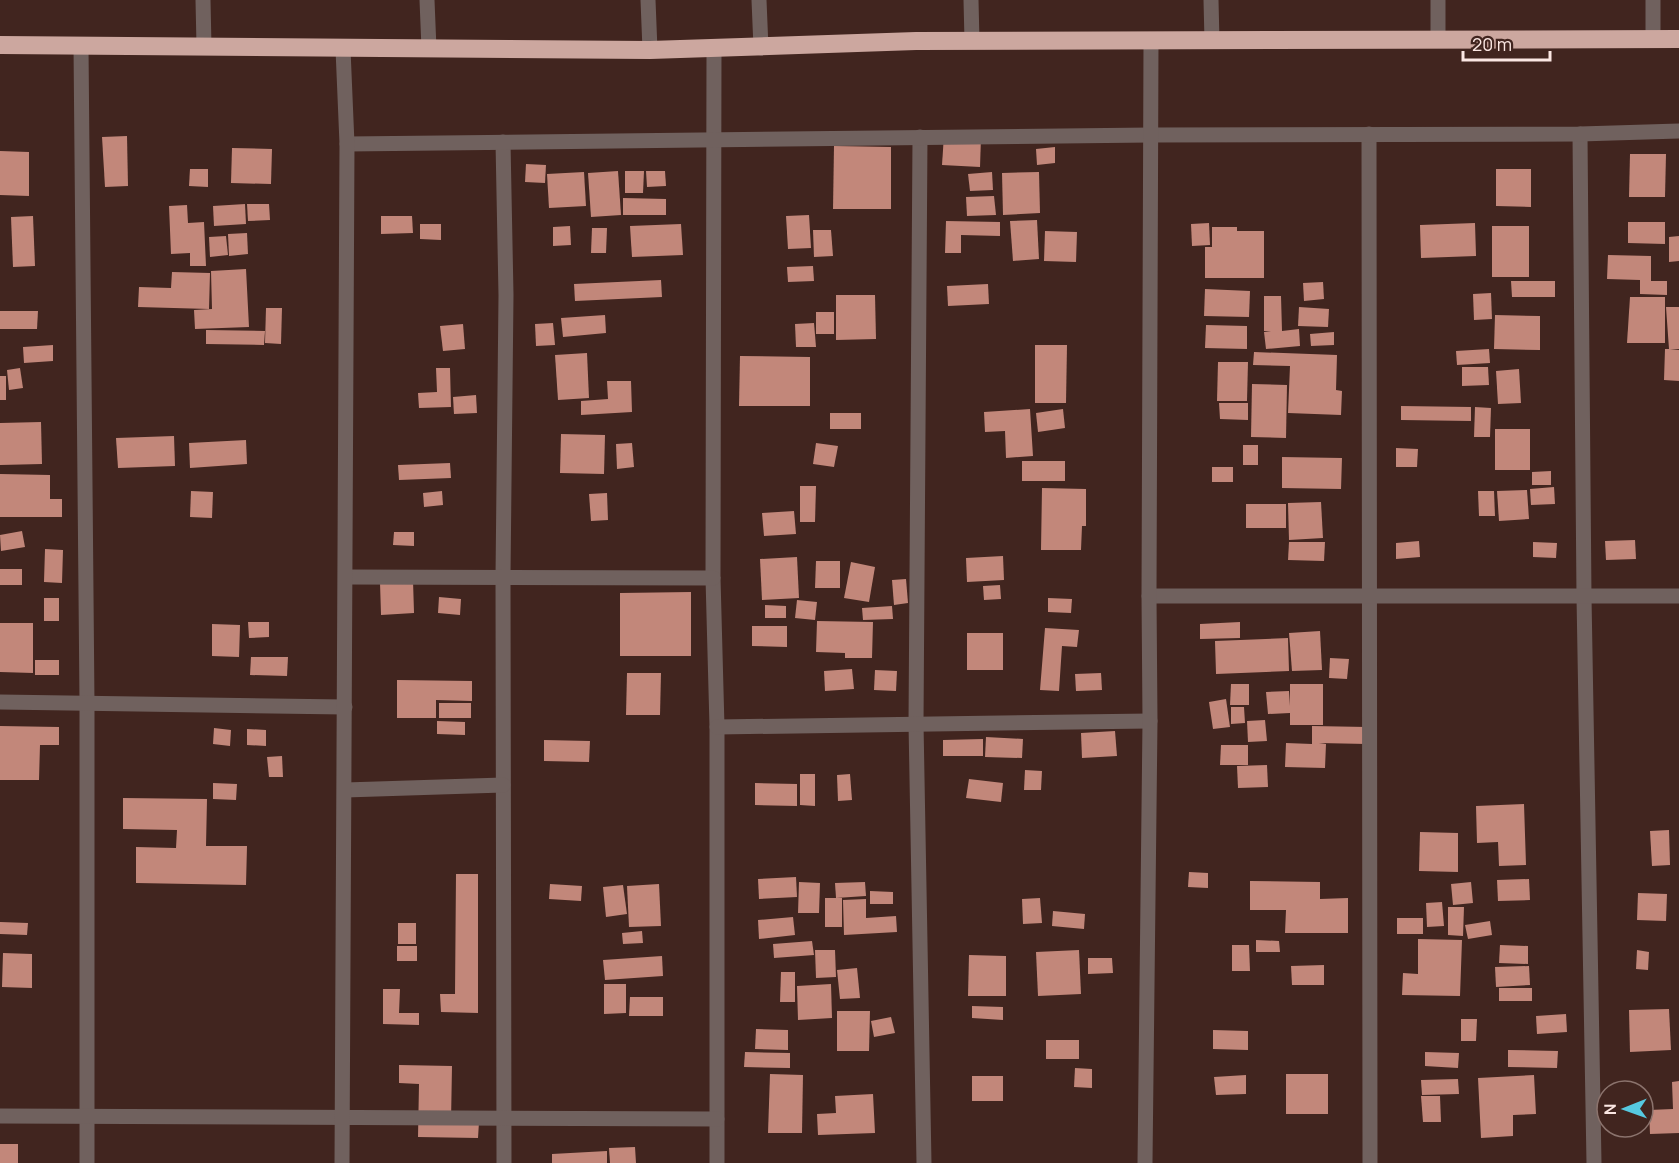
<svg xmlns="http://www.w3.org/2000/svg" width="1679" height="1163" viewBox="0 0 1679 1163" font-family="Manrope,sans-serif">
<style>
.building{fill:#c2877a}
.lines{fill:none;stroke-linecap:round;stroke-linejoin:round}
.minor{stroke:#70615e;stroke-width:15}
.highway{stroke:#cca79f;stroke-width:18}
</style>
<rect width="100%" height="100%" fill="#41251f"/>
<g class="building">
<path d="M944 135 981 137 980 167 942 165Z"/>
<path d="M127 136 128 186 105 187 102 137Z"/>
<path d="M834 146 891 147V209H833Z"/>
<path d="M1055 147V163L1037 165 1036 149Z"/>
<path d="M232 148 272 149 271 184 231 183Z"/>
<path d="M0 151 29 152V196L0 195Z"/>
<path d="M1630 154H1666L1665 197H1629Z"/>
<path d="M526 164 546 165 545 183 525 182Z"/>
<path d="M190 169H208V187L189 186Z"/>
<path d="M1496 169H1531V207L1496 206Z"/>
<path d="M618 171 621 215 591 217 588 173Z"/>
<path d="M625 171H644L643 193H625Z"/>
<path d="M646 171H665L666 186 647 187Z"/>
<path d="M584 172 586 206 549 208 547 174Z"/>
<path d="M992 172 993 190 970 191 968 174Z"/>
<path d="M1039 172 1040 213 1003 215 1002 173Z"/>
<path d="M994 196 996 215 967 216 966 197Z"/>
<path d="M623 198 666 199V215H623Z"/>
<path d="M245 204 246 224 214 226 213 206Z"/>
<path d="M247 204H269L270 220 248 221Z"/>
<path d="M187 205 188 223 204 222 206 266H190V253L171 254 169 206Z"/>
<path d="M809 215 811 248 788 249 786 216Z"/>
<path d="M33 216 35 266 13 267 11 217Z"/>
<path d="M381 216H412L413 233 381 234Z"/>
<path d="M1037 220 1039 259 1013 261 1010 221Z"/>
<path d="M946 221 1000 222V236L961 235V253H945Z"/>
<path d="M1628 222H1665V244L1628 243Z"/>
<path d="M1209 223 1210 245 1192 246 1191 224Z"/>
<path d="M1475 223 1476 256 1421 258 1420 225Z"/>
<path d="M420 224H441V240L420 239Z"/>
<path d="M681 224 683 255 632 257 630 226Z"/>
<path d="M570 226 571 245 553 246V227Z"/>
<rect x="1492" y="226" width="37" height="51"/>
<path d="M1212 227H1237V231H1264V278H1205V247H1212Z"/>
<path d="M592 228H607L606 253H591Z"/>
<path d="M813 230H831L833 256 814 257Z"/>
<path d="M1045 231 1077 232 1076 262 1044 261Z"/>
<path d="M247 233 248 254 229 256 228 234Z"/>
<path d="M226 236 228 255 210 257 209 237Z"/>
<path d="M1679 236V261L1669 262V237Z"/>
<path d="M1608 255 1651 256V281H1667V295L1640 294V280L1607 279Z"/>
<path d="M813 266 814 281 788 282 787 267Z"/>
<path d="M246 269 249 327 195 329 194 310 212 309 211 271Z"/>
<path d="M172 272 210 273 209 309 138 307 139 287 171 288Z"/>
<path d="M661 280 662 297 575 301 574 284Z"/>
<path d="M1511 281H1555V297H1512Z"/>
<path d="M1323 282 1324 299 1304 301 1303 283Z"/>
<path d="M988 284 989 304 948 306 947 286Z"/>
<path d="M1205 289 1250 291 1249 317 1204 316Z"/>
<path d="M1491 293 1492 319 1474 320 1473 294Z"/>
<path d="M836 295H875L876 339 836 340Z"/>
<path d="M1264 296H1281L1282 331 1299 329 1300 346 1266 349 1264 332 1271 331H1264Z"/>
<path d="M1630 297H1665V343H1627Z"/>
<path d="M1299 307 1329 309 1328 327 1298 326Z"/>
<path d="M1666 307H1679V349H1670L1679 350V381L1664 380 1665 349H1669Z"/>
<path d="M266 308H282L281 344 265 343Z"/>
<path d="M0 311H38L37 329H0Z"/>
<rect x="816" y="312" width="18" height="22"/>
<path d="M605 315 606 333 563 337 561 318Z"/>
<path d="M1495 315 1540 316V350L1494 349Z"/>
<path d="M553 323 555 345 536 346 535 324Z"/>
<path d="M814 323 816 347H796L795 324Z"/>
<path d="M463 324 465 349 443 351 440 326Z"/>
<path d="M1206 325 1247 326V349L1205 348Z"/>
<path d="M206 330 265 331 264 345 206 344Z"/>
<path d="M1334 332V345L1311 346 1310 334Z"/>
<path d="M53 345V361L24 363 23 347Z"/>
<path d="M1035 345H1067L1066 403H1035Z"/>
<path d="M1489 349 1490 363 1457 365 1456 351Z"/>
<path d="M1254 352 1337 355 1336 390 1342 391 1341 415 1288 413 1290 366 1253 365Z"/>
<path d="M587 353 589 398 558 400 555 355Z"/>
<path d="M740 356 810 357V406H739Z"/>
<path d="M1218 362H1248L1247 401H1217Z"/>
<path d="M1462 367H1488L1489 385 1462 386Z"/>
<path d="M20 368 23 388 9 390 7 370Z"/>
<path d="M436 368H450L451 407 419 408 418 393 437 392Z"/>
<path d="M1519 369 1521 403 1498 404 1496 371Z"/>
<rect x="0" y="376" width="6" height="24"/>
<path d="M607 381H631L632 412 581 415V401L608 399Z"/>
<path d="M1252 384 1287 385 1286 438 1251 437Z"/>
<path d="M476 395 477 413 454 414 453 397Z"/>
<path d="M1219 403H1248V420L1220 419Z"/>
<path d="M1401 406 1471 407V421L1401 420Z"/>
<path d="M1475 407 1491 408 1490 437H1474Z"/>
<path d="M1030 409 1033 456 1006 458 1005 431 985 432 984 412Z"/>
<path d="M1063 409 1065 428 1038 432 1036 413Z"/>
<rect x="830" y="413" width="31" height="16"/>
<path d="M41 422 42 464 0 465V423Z"/>
<rect x="1495" y="429" width="35" height="41"/>
<path d="M561 434 605 435 604 474 560 473Z"/>
<path d="M174 436 175 466 118 468 116 438Z"/>
<path d="M246 440 247 464 190 468 189 443Z"/>
<path d="M632 443 634 467 617 469 616 444Z"/>
<path d="M816 443 838 446 834 467 813 464Z"/>
<rect x="1243" y="445" width="15" height="20"/>
<path d="M1396 448 1418 449 1417 467H1396Z"/>
<path d="M1282 457 1342 458 1341 489 1282 488Z"/>
<rect x="1022" y="461" width="43" height="20"/>
<path d="M450 463 451 478 399 480 398 465Z"/>
<rect x="1212" y="467" width="21" height="15"/>
<path d="M1551 471V485H1532V472Z"/>
<path d="M0 474 50 475V499H62V517H0Z"/>
<path d="M800 486H816L815 522H800Z"/>
<path d="M1554 487 1555 504 1531 505 1530 489Z"/>
<path d="M1042 488 1086 489V526H1082L1081 550H1041Z"/>
<path d="M1527 490 1529 519 1499 521 1497 491Z"/>
<path d="M191 491 213 492 212 518 190 517Z"/>
<path d="M442 491 443 505 424 507 423 493Z"/>
<path d="M1478 491H1494L1495 516H1479Z"/>
<path d="M607 493 608 520 591 521 589 494Z"/>
<path d="M1321 502 1323 538 1289 540 1288 503Z"/>
<rect x="1246" y="504" width="40" height="24"/>
<path d="M794 511 796 534 764 536 762 513Z"/>
<path d="M22 531 25 547 1 551 0 535Z"/>
<path d="M394 532H414V546L393 545Z"/>
<path d="M1635 540 1636 559 1606 560 1605 541Z"/>
<path d="M1419 541 1420 557 1396 559V543Z"/>
<path d="M1289 542H1325L1324 561 1288 560Z"/>
<path d="M1533 542 1557 543 1556 558 1533 557Z"/>
<path d="M45 549 63 550 62 583 44 582Z"/>
<path d="M1003 556 1004 580 967 582 966 558Z"/>
<path d="M797 557 799 598 762 600 760 559Z"/>
<path d="M816 561H840V588H815Z"/>
<path d="M851 562 875 567 869 602 844 598Z"/>
<rect x="0" y="569" width="22" height="16"/>
<path d="M906 579 908 603 894 605 892 580Z"/>
<path d="M413 581 414 613 381 615 380 583Z"/>
<path d="M1000 585 1001 599 984 600 983 586Z"/>
<path d="M691 592V656H620V593Z"/>
<path d="M439 597 461 599 460 615 438 613Z"/>
<rect x="44" y="598" width="15" height="23"/>
<path d="M1048 598 1072 599 1071 613 1048 612Z"/>
<path d="M797 600 817 602 815 620 795 618Z"/>
<path d="M765 605 786 606V618H765Z"/>
<path d="M892 606 893 619 863 620 862 608Z"/>
<path d="M817 621 873 622 872 658H845V653L816 652Z"/>
<path d="M248 622H269V637L249 638Z"/>
<path d="M1240 622V638L1200 639V624Z"/>
<path d="M0 623H33V673L0 672Z"/>
<path d="M212 624 240 625 239 657 212 656Z"/>
<path d="M752 626H787V647L752 646Z"/>
<path d="M1045 628 1079 630 1077 647 1062 646 1059 691 1040 690Z"/>
<path d="M1320 631 1322 670 1292 671 1289 633Z"/>
<rect x="967" y="633" width="36" height="37"/>
<path d="M1288 638 1289 671 1216 674 1215 641Z"/>
<path d="M251 657H288L287 676 250 675Z"/>
<path d="M1330 658 1349 659 1347 679 1329 678Z"/>
<rect x="35" y="660" width="24" height="15"/>
<path d="M852 669 854 689 825 691 824 671Z"/>
<path d="M875 670 897 671 896 691 874 690Z"/>
<path d="M627 673H661L660 715H626Z"/>
<path d="M1101 673 1102 690 1076 691 1075 674Z"/>
<path d="M397 680 472 681V701L436 700V718H397Z"/>
<path d="M1231 684H1249V705H1230Z"/>
<path d="M1290 684H1323V725H1290V713L1268 714 1266 692 1289 691 1290 706Z"/>
<path d="M1226 699 1230 727 1213 729 1209 702Z"/>
<rect x="439" y="703" width="32" height="15"/>
<path d="M1231 707H1244L1245 723 1231 724Z"/>
<path d="M1265 720 1267 741 1248 742 1247 721Z"/>
<path d="M437 721 465 722V735L437 734Z"/>
<path d="M0 726 59 727V745H40L39 780H0Z"/>
<path d="M1312 726 1367 727V744L1319 743 1326 744 1325 768 1285 767 1286 743 1312 744Z"/>
<path d="M214 728 231 730 230 746 213 744Z"/>
<path d="M247 729 266 730V746L247 745Z"/>
<path d="M1115 731 1117 756 1082 758 1081 733Z"/>
<path d="M986 737 1023 739 1022 758 985 757Z"/>
<path d="M983 739V756H943V740Z"/>
<path d="M544 740 590 741 589 762 544 761Z"/>
<path d="M1221 745H1248V765H1220Z"/>
<path d="M282 756 283 777H269L267 757Z"/>
<path d="M1267 765 1268 787 1238 788 1237 766Z"/>
<path d="M1025 770 1042 771 1041 790H1024Z"/>
<path d="M800 774H815V806L800 805Z"/>
<path d="M850 774 852 800 838 801 837 775Z"/>
<path d="M969 779 1003 783 1001 802 966 798Z"/>
<path d="M213 783 237 784 236 800 213 799Z"/>
<path d="M755 783 797 784V806L755 805Z"/>
<path d="M123 798 207 799 206 846H247L246 885 136 883V847L176 848 177 830 123 829Z"/>
<path d="M1524 804 1526 865 1499 866 1498 842 1477 843 1476 806Z"/>
<path d="M1669 830 1670 865 1652 866 1650 831Z"/>
<path d="M1420 832 1458 833V872L1419 871Z"/>
<path d="M1189 872 1208 873V888L1188 887Z"/>
<path d="M456 874H478V1013L441 1012 440 994H455Z"/>
<path d="M796 877 797 897 759 899 758 879Z"/>
<path d="M1529 879 1530 900 1498 901 1497 880Z"/>
<path d="M1250 881 1320 882V899L1348 898V933H1285L1286 910H1250Z"/>
<path d="M799 882 820 883 819 913H798Z"/>
<path d="M865 882 866 896 836 898 835 883Z"/>
<path d="M1471 882 1473 903 1453 905 1451 884Z"/>
<path d="M550 884 582 886 581 901 549 899Z"/>
<path d="M659 884 661 926 629 927 627 886Z"/>
<path d="M623 885 627 914 606 917 603 887Z"/>
<path d="M870 891 893 892V904H870Z"/>
<path d="M1638 893 1667 894 1666 921 1637 920Z"/>
<rect x="825" y="898" width="17" height="29"/>
<path d="M1040 898 1042 923 1023 924 1022 899Z"/>
<path d="M866 899V918L896 916 897 932 844 935 843 900Z"/>
<path d="M1442 902 1444 926 1427 927 1426 903Z"/>
<path d="M1448 907H1464L1463 936 1448 935Z"/>
<path d="M1053 911 1085 914 1084 929 1052 926Z"/>
<path d="M793 917 795 935 759 939 758 920Z"/>
<rect x="1397" y="918" width="26" height="16"/>
<path d="M1490 921 1492 935 1468 939 1465 925Z"/>
<path d="M0 922 28 923 27 935 0 934Z"/>
<rect x="398" y="923" width="18" height="21"/>
<path d="M642 931 643 943 623 944 622 933Z"/>
<path d="M1418 939 1462 940 1460 996 1402 995 1403 973 1418 974Z"/>
<path d="M1256 940 1279 941 1280 952H1256Z"/>
<path d="M812 941 814 955 774 958 773 944Z"/>
<path d="M1232 945H1249L1250 971H1232Z"/>
<path d="M1500 945 1528 946V964L1499 963Z"/>
<rect x="397" y="946" width="20" height="15"/>
<path d="M815 950H835L836 977 816 978Z"/>
<path d="M1079 950 1081 994 1038 996 1036 952Z"/>
<path d="M1637 950 1649 952 1648 970 1636 969Z"/>
<path d="M3 953 32 954V988L2 987Z"/>
<path d="M969 955 1006 956V996H968Z"/>
<path d="M662 956 663 976 605 980 603 960Z"/>
<path d="M1088 958H1112L1113 973 1088 974Z"/>
<path d="M1324 965V985H1292L1291 966Z"/>
<path d="M1529 966 1530 985 1496 987 1495 967Z"/>
<path d="M857 968 860 998 840 999 837 970Z"/>
<path d="M781 972H795V1002H780Z"/>
<path d="M604 984H626V1013L604 1014Z"/>
<path d="M831 984 832 1018 798 1020 797 986Z"/>
<rect x="1499" y="988" width="33" height="13"/>
<path d="M383 989H400L399 1013H419V1025L383 1024Z"/>
<path d="M630 997H663V1016H629Z"/>
<path d="M972 1006 1003 1007V1020L972 1018Z"/>
<path d="M1669 1009 1671 1050 1630 1052 1629 1010Z"/>
<path d="M837 1011H870L869 1051H837Z"/>
<path d="M1566 1014 1567 1032 1537 1034 1536 1016Z"/>
<path d="M891 1017 895 1033 874 1037 871 1021Z"/>
<path d="M1461 1019H1477L1476 1041H1461Z"/>
<path d="M756 1029 788 1030V1050L755 1049Z"/>
<path d="M1213 1030 1248 1031V1050L1213 1049Z"/>
<rect x="1046" y="1040" width="33" height="19"/>
<path d="M1508 1050 1558 1051 1557 1068 1508 1067Z"/>
<path d="M745 1052 790 1053V1068L744 1067Z"/>
<path d="M1425 1052 1459 1053 1458 1068 1425 1066Z"/>
<path d="M399 1065 452 1066 451 1122H479L478 1138 418 1137 419 1084 399 1083Z"/>
<path d="M1075 1068 1092 1069V1088L1074 1087Z"/>
<path d="M770 1074 803 1075 802 1133H768Z"/>
<rect x="1286" y="1074" width="42" height="40"/>
<path d="M1246 1075V1094L1216 1095 1214 1077Z"/>
<path d="M1534 1075 1536 1114 1513 1115V1136L1481 1138 1478 1078Z"/>
<rect x="972" y="1076" width="31" height="25"/>
<path d="M1458 1079 1459 1094 1422 1095 1421 1080Z"/>
<path d="M1679 1081V1133L1650 1134 1649 1110 1673 1109 1672 1082Z"/>
<path d="M873 1094 875 1133 818 1135 817 1114 836 1113 835 1096Z"/>
<path d="M1421 1096H1440L1441 1122H1423Z"/>
<rect x="0" y="1144" width="18" height="19"/>
<path d="M635 1147 636 1163H610L609 1148Z"/>
<path d="M607 1151V1163H552V1154Z"/>
</g>
<g class="lines">
<g class="minor">
<path d="M203 0 204 46"/>
<path d="M427 0 429 49"/>
<path d="M648 0 650 50"/>
<path d="M759 0 761 48"/>
<path d="M971 0 972 41"/>
<path d="M1211 0 1212 41"/>
<path d="M1438 0V40"/>
<path d="M1653 0V39"/>
<path d="M81 46 87 703V1163"/>
<path d="M714 48 713 578 717 727V1163"/>
<path d="M1369 134 1370 1163"/>
<path d="M1580 134 1584 597 1594 1163"/>
<path d="M920 137 916 723 924 1163"/>
<path d="M503 142 506 295 503 577 504 1163"/>
<path d="M347 144 1151 135 1580 134 1679 131"/>
<path d="M346 577 713 578"/>
<path d="M1149 596H1679"/>
<path d="M0 702 345 707"/>
<path d="M717 727 1150 721"/>
<path d="M345 790 503 785"/>
<path d="M0 1116 717 1119"/>
<path d="M342 1163 347 144 343 49"/>
<path d="M1145 1163 1150 721 1149 596 1151 41"/>
</g>
<path class="highway" d="M0 45 650 50 916 41 1679 39"/>
</g>
<g transform="translate(1625 1109) rotate(269)"><circle r="28" fill="#41251f" stroke="#8b736d" stroke-width="1.5"/>
<path d="M0-4.5L10 22L0 15L-10 22Z" fill="#56c9e0"/>
<text y="-9" font-size="16" font-weight="bold" text-anchor="middle" fill="#fbe7e3">N</text>
</g>
<path d="M1463 51v9h87v-9" fill="none" stroke="#fbe7e3" stroke-width="3"/>
<text x="1472" y="51" font-size="18" fill="#fbe7e3" stroke="#41251f" stroke-width="4.5" paint-order="stroke">20 m</text>
</svg>
